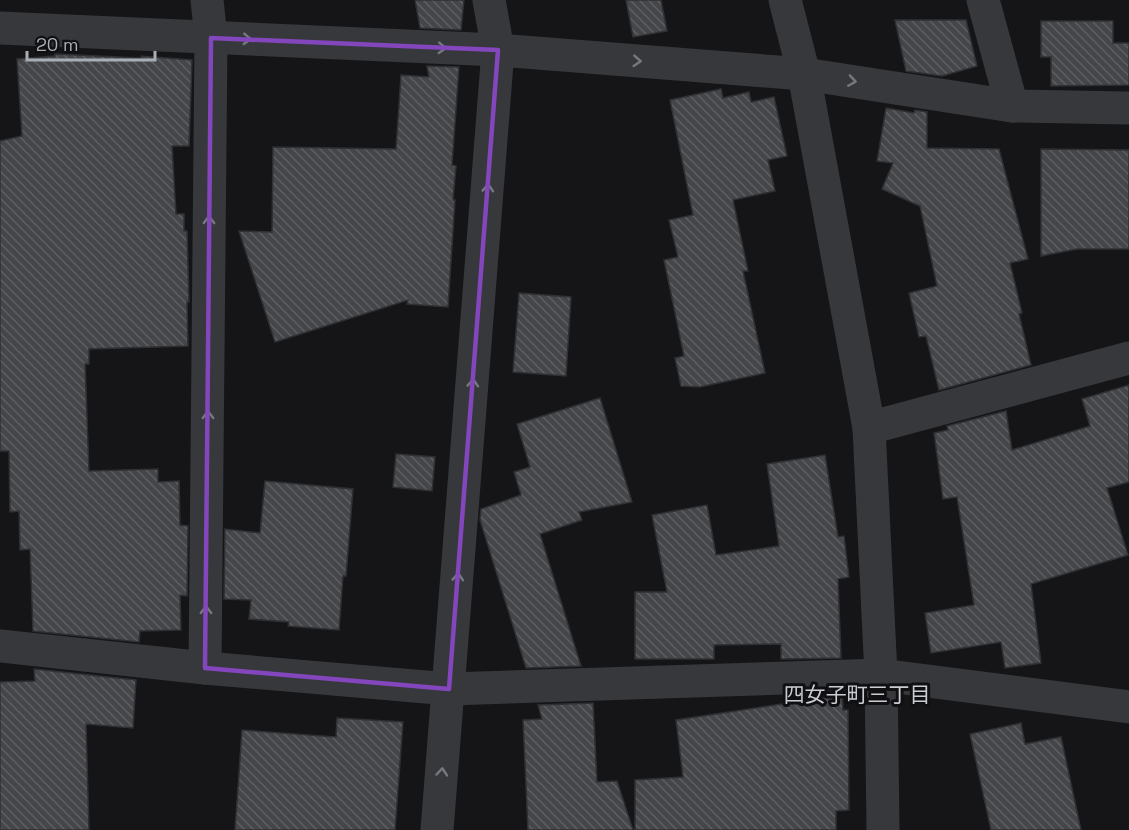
<svg xmlns="http://www.w3.org/2000/svg" width="1129" height="830" viewBox="0 0 1129 830" font-family="'Space Grotesk','Noto Sans JP',sans-serif">
<style>
.building{fill:url(#building-back-hatch);stroke:#2f3033;stroke-width:1.5}
.lines{fill:none;stroke-linecap:round;stroke-linejoin:round}
.minor{stroke:#37383b;stroke-width:33}
.oneway{stroke:#75797f}
.marked{fill:none;stroke:#8446bd;stroke-width:4.5;stroke-linejoin:round}
.labels{text-anchor:middle;dominant-baseline:central;stroke-width:6;stroke-linejoin:round;paint-order:stroke}
.neighbourhood-label{font-size:21px;fill:#c9ccd2;stroke:#101012}
</style>
<defs>
<pattern id="building-back-hatch" width="6" height="6" patternUnits="userSpaceOnUse" patternTransform="scale(1.5)"><rect width="6" height="6" fill="#44464a"/><path d="M-1 5l2 2M0 0l6 6M5-1l2 2" fill="none" stroke="#5c5e62"/></pattern>
</defs>
<rect width="100%" height="100%" fill="#151517"/>
<g class="building">
<path d="M415 0H464L461 30 420 28Z"/>
<path d="M626 0H661L667 31 633 37Z"/>
<path d="M895 20H966L977 66 942 76 906 71Z"/>
<path d="M1041 21H1113V43H1129V85L1051 86V57H1041Z"/>
<path d="M55 54 141 58V56L192 60 189 146H172L176 214H184V231H187L189 302H187L188 346 89 349V364H85L89 471 158 469V482L179 481 180 525 188 526 187 596 180 595 181 630 140 631 139 642 33 631 30 549 20 550 19 511 10 512 9 451H0V141L22 136 17 59 55 56Z"/>
<path d="M427 66 459 67 452 165 456 166 453 200H455L448 307 407 304 408 300 275 342 239 231 272 232 273 147 396 149 401 75 429 77Z"/>
<path d="M721 89 723 98 749 92 751 102 774 97 787 156 768 160 775 191 733 200 748 271H743L765 373 700 387 681 386 675 358 684 356 664 260 678 257 669 220 693 215 670 100Z"/>
<path d="M886 108 914 113 915 110 927 112V148L999 149 1028 259 1010 263 1022 313 1019 314 1031 365 939 390 926 336 919 337 909 293 937 286 920 206 882 189 893 163 877 161Z"/>
<path d="M1041 149 1129 150V249H1077L1041 256Z"/>
<path d="M519 293 571 297 566 376 513 372Z"/>
<path d="M1129 385V482L1107 488 1128 555 1031 584 1041 663 1005 668 1001 642 931 653 925 613 974 605 957 497 943 499 934 433 948 430 947 426 1006 411 1012 450 1090 426 1082 399Z"/>
<path d="M600 398 632 502 579 512 582 520 540 534 581 666 526 668 480 520 481 509 521 495 514 472 530 467 517 424Z"/>
<path d="M396 454 435 457 432 491 393 487Z"/>
<path d="M825 455 838 537 844 536 849 577 838 579 841 658 781 659V644L714 645V659H635V592H667L652 515 707 505 716 555 779 546 767 464Z"/>
<path d="M265 481 353 489 346 576H343L339 630 288 626 289 622 249 619 251 600 224 599 225 529 260 533Z"/>
<path d="M34 669 136 680 133 728 86 724 89 830H0V682L35 681Z"/>
<path d="M842 695 843 710H848L849 810 836 811V830H635V780L683 777 676 720Z"/>
<path d="M593 703 597 782 617 781 633 830H528L523 720 542 719 538 705Z"/>
<path d="M337 718 403 722 395 830H235L242 730 336 737Z"/>
<path d="M1021 723 1025 744 1061 737 1081 830H991L970 734Z"/>
</g>
<g class="lines">
<g class="minor">
<path d="M785 0 804 74 869 428 881 675 883 830"/>
<path d="M983 0 1012 106"/>
<path d="M0 28 498 50 804 74 1012 106 1129 108"/>
<path d="M869 428 1129 358"/>
<path d="M0 646 205 668 449 689 881 675 1129 707"/>
<path d="M205 668 211 38 207 0"/>
<path d="M437 830 498 50 489 0"/>
</g>
</g>
<defs><path id="oneway-chevron" d="M-2-3.5L2.5 0L-2 3.5" fill="none" stroke-width="1.6" stroke-linecap="round" stroke-linejoin="round" transform="scale(1.5)"/></defs>
<g class="oneway">
<use href="#oneway-chevron" transform="translate(247 39) rotate(3)"/>
<use href="#oneway-chevron" transform="translate(442 48) rotate(3)"/>
<use href="#oneway-chevron" transform="translate(637 61) rotate(4)"/>
<use href="#oneway-chevron" transform="translate(852 81) rotate(9)"/>
<use href="#oneway-chevron" transform="translate(488 188) rotate(-86)"/>
<use href="#oneway-chevron" transform="translate(209 220) rotate(-90)"/>
<use href="#oneway-chevron" transform="translate(473 383) rotate(-86)"/>
<use href="#oneway-chevron" transform="translate(208 415) rotate(-90)"/>
<use href="#oneway-chevron" transform="translate(458 577) rotate(-86)"/>
<use href="#oneway-chevron" transform="translate(206 610) rotate(-90)"/>
<use href="#oneway-chevron" transform="translate(442 772) rotate(-85)"/>
</g>
<path class="marked" d="M211 38 498 50 449 689 205 668Z"/>
<g class="labels">
<g class="neighbourhood-label">
<text x="857" y="694">四女子町三丁目</text>
</g>
</g>
<path d="M27 51v9h128v-9" fill="none" stroke="#a8aeb6" stroke-width="3"/>
<text x="36" y="51" font-size="18" fill="#a8aeb6" stroke="#101012" stroke-width="4.5" paint-order="stroke">20 m</text>
</svg>
